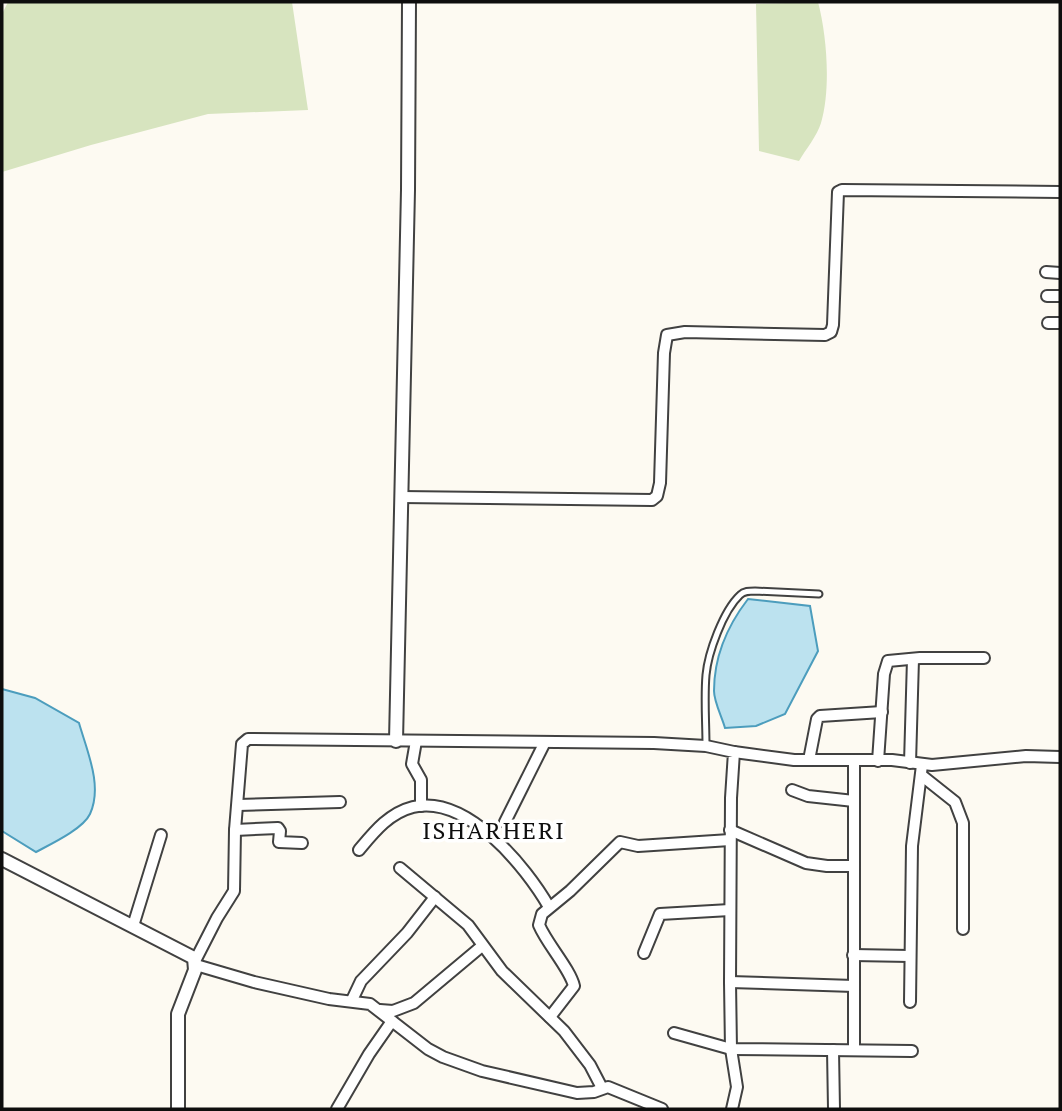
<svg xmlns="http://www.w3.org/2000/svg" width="1062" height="1111" viewBox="0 0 1062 1111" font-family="'PT Serif',serif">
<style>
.green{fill:#d7e4bf}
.water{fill:#bce2ef;stroke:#4c9dbd;stroke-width:2}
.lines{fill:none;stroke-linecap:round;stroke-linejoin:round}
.service-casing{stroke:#414141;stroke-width:9}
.minor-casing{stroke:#414141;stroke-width:14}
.tertiary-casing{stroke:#414141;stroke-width:16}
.service{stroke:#fff;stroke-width:5}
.minor{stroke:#fff;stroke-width:10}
.tertiary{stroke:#fff;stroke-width:12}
.labels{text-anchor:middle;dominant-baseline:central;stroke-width:7;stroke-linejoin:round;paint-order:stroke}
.quarter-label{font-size:24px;letter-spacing:2px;fill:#0e0e0e;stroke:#fff}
</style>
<rect width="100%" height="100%" fill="#fdfaf2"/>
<g class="green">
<path d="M8 2H292L308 110 208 114 91 145 2 172V14Z"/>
<path d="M818 2C827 36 831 89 821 123 817 136 806 149 799 161L759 151 756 4Z"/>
</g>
<g class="water">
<path d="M748 599 810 606 818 651 785 714 756 726 725 728C722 717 714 702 714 691 714 656 728 625 748 599Z"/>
<path d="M2 689 35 698 79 723C87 751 103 786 90 814 83 829 51 844 36 852L2 831Z"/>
</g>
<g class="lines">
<g class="service-casing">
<path id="service" d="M706 746C706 723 704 698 706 675 708 653 723 611 740 595 744 591 749 591 755 591L819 594"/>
</g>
<g class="minor-casing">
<g id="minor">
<path d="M1046 272 1060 273"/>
<path d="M1047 296H1060"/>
<path d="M1048 323H1060"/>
<path d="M401 497 652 500 657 496 660 483 664 353 667 335 685 332 825 335 831 332 833 325 838 192 842 190 1060 192"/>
<path d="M416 741 412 764 421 780V806"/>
<path d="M734 752 794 760H892L932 765 1026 756 1060 757"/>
<path d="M809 760 817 719 820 716 882 712"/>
<path d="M854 761V1050"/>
<path d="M878 761 884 674 888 661 920 658H984"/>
<path d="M910 763 913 659"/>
<path d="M921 775 955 802 963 823V929"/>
<path d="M792 790 808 796 854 801"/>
<path d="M238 805 340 802"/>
<path d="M505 822 545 742"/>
<path d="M235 830 278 828 280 831 279 842 302 843"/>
<path d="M730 830 806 863 827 866H854"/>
<path d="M359 850C374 832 389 813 413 807 467 794 526 867 549 907"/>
<path d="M400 868 468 925 502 971 564 1031 590 1065 602 1088"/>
<path d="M133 926 161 835"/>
<path d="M644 953 660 914 730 910"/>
<path d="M853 955 910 956"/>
<path d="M195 961 217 918 234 891 235 830 242 744 248 739 654 743 706 746 734 752 731 798 730 982 731 1049 737 1087 732 1109"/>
<path d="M196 965 254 982 329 999 370 1004 428 1049 443 1057 482 1071 577 1093 594 1092 608 1087 662 1109"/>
<path d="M730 982 854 986"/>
<path d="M352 1000 361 981 407 933 435 897"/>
<path d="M910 1002 912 846 922 765"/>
<path d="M380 1010 393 1011 414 1003 482 946"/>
<path d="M550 1017 574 986C570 969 547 944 539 925L542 914 570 891 620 842 638 846 730 840"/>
<path d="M674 1033 731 1049 912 1051"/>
<path d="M833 1050 834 1109"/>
<path d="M337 1109 369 1054 392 1021"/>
</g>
</g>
<g class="tertiary-casing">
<g id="tertiary">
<path d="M396 741 408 190 409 2"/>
<path d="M2 859 194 958 195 970 178 1014V1109"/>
</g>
</g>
<use href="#service" class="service"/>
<use href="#minor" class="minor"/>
<use href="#tertiary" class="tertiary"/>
</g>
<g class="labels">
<g class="quarter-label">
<text x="494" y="830">ISHARHERI</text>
</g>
</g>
<rect width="1062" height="1111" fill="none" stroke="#0e0e0e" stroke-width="7"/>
</svg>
